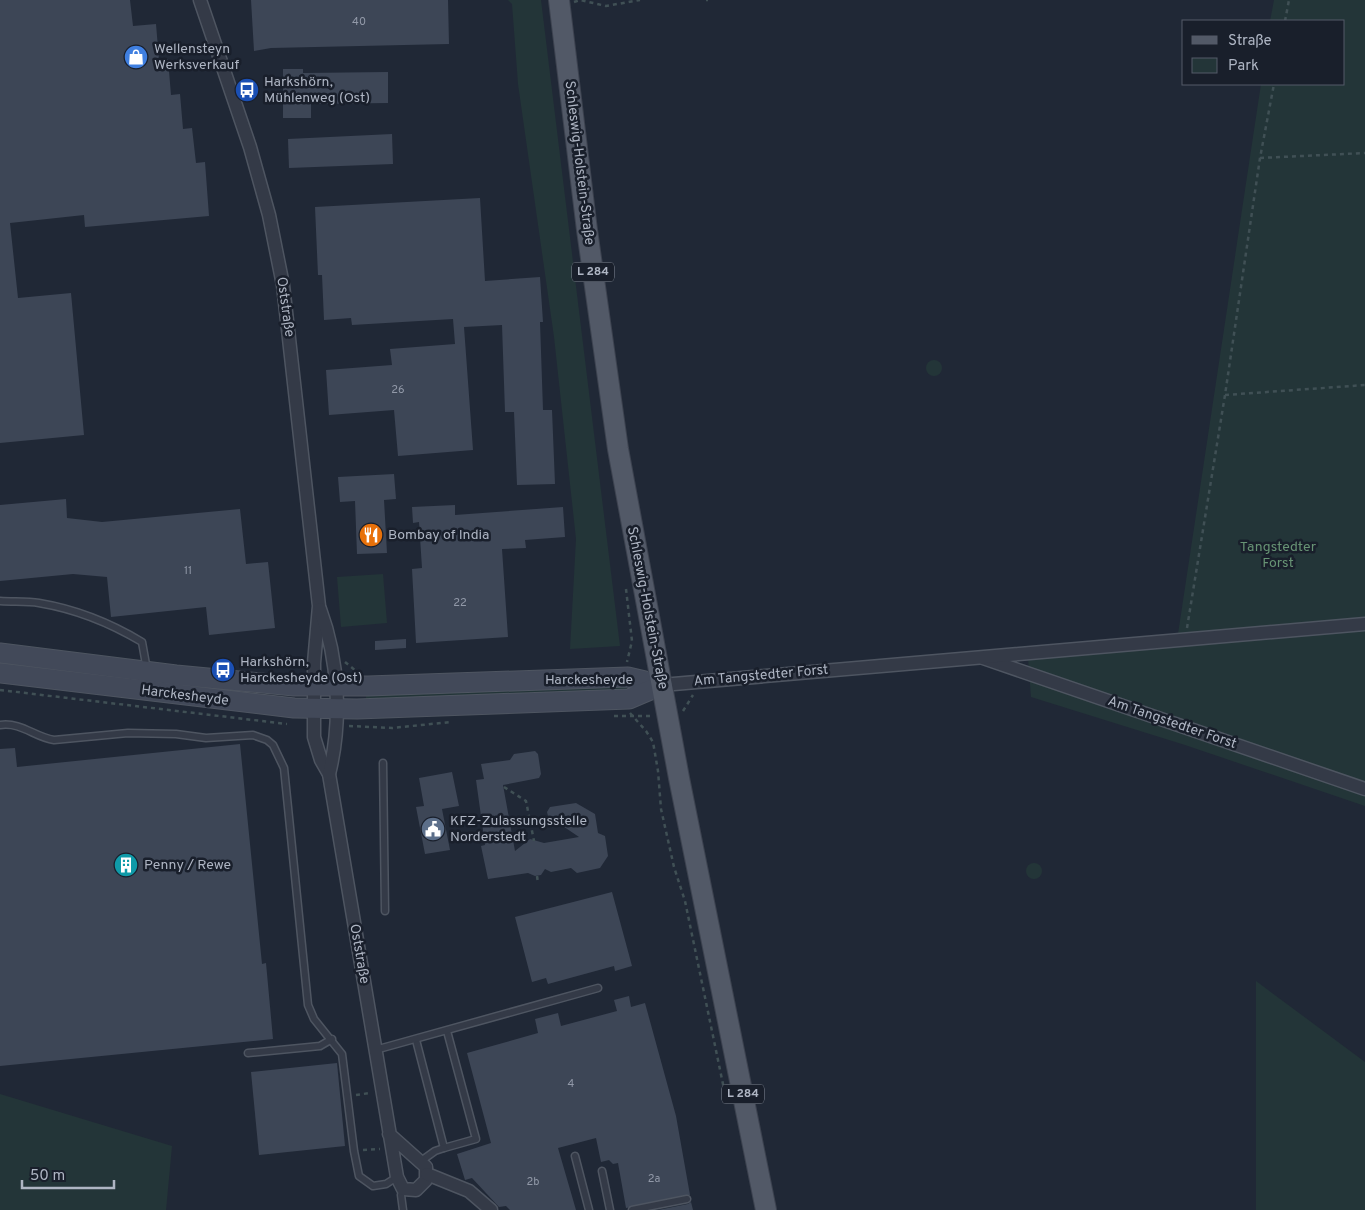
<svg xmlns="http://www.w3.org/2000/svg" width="1365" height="1210" viewBox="0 0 1365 1210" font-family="Overpass,sans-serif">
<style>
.green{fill:#233538}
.building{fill:#3d4656}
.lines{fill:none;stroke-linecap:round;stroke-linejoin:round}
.lane-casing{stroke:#4e5561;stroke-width:9}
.street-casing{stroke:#4e5561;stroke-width:15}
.secondary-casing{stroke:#4e5561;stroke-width:21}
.primary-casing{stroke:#3d4350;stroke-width:22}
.path{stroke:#405055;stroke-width:2.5;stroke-dasharray:4 4;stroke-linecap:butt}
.lane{stroke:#343a47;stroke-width:6}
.street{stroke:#343a47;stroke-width:12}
.secondary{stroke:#424959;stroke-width:19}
.primary{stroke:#525967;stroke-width:20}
.labels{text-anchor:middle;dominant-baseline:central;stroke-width:5;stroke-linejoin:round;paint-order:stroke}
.number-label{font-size:11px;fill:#9299a8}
.shield{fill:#191f2b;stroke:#818895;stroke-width:1}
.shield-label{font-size:12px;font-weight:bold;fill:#aeb5c3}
.poi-label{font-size:14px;fill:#aeb5c3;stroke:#191f2b;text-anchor:start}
.street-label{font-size:14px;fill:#aeb5c3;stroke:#191f2b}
.park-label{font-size:14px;fill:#679374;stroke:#191f2b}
</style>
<rect width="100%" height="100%" fill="#202836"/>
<g class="green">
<path d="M508 0H541L620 646 570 649 576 539 554 337 518 84 512 4Z"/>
<path d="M1274 0H1365V806L1185 745 1031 697 1028 658 1072 643 1178 634 1261 84H1344V21H1270Z"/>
<circle cx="934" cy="368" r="8"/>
<path d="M383 574 387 623 341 627 337 577Z"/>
<path d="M625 682 626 689 539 692 366 702V696Z"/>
<circle cx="1034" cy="871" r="8"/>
<path d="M1256 981 1365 1062V1210H1256Z"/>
<path d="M0 1094 172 1146 166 1210H0Z"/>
</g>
<g class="building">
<path d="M0 0H130L133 26 156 24 159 60 168 59 171 95 180 94 183 129 192 128 196 163 205 162 209 216 85 227 84 215 10 223 18 298 71 293 84 435 0 443Z"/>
<path d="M251 0H448L449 44 271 48 254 51Z"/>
<path d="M283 69H303V73L388 72V103L311 104V118H283Z"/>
<path d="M392 134 393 164 289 168 288 139Z"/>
<path d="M480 198 485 281 540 277 543 322H540L543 410H552L555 484 517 485 514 412H505L502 325 464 327 473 450 398 456 394 410 329 415 326 370 392 365 390 349 455 344 453 319 352 325 351 318 324 320 322 275H318L315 207Z"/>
<path d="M394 474 396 499 384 500 387 553 357 554 355 501 340 502 338 477Z"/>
<path d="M66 499 67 518 102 522 240 509 246 564 268 562 275 628 209 635 206 607 111 617 107 577 73 574 0 581V505Z"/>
<path d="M455 505V515L563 507 565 537 525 540 526 548 502 549 508 637 416 643 412 569 422 568 419 522 413 523 412 507Z"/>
<path d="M406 639V648L375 650V641Z"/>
<path d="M240 744 262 964 266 963 273 1039 0 1066V749L15 748 17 767Z"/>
<path d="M535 751 538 754 541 774 539 778 503 785 515 851 530 839 544 843 579 837 548 816 547 812 550 807 576 803 595 814 598 833 605 836 608 856 600 868 577 873 571 868 551 872 545 869 541 875 535 876 528 873 488 879 481 846 485 845 476 780 484 779 481 764 510 760 514 754Z"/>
<path d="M452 772 459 806 442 809 450 850 425 854 416 807 424 806 419 778Z"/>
<path d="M612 892 632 966 615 971 614 966 548 984 546 978 532 982 515 917Z"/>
<path d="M629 996 631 1007 645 1003 676 1116 690 1195 626 1208 618 1163 613 1164 609 1160 601 1162 596 1138 558 1148 576 1210H510L506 1206 499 1207 472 1178 465 1180 457 1154 491 1143 467 1053 538 1033 535 1019 558 1013 561 1026 617 1011 614 1000Z"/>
<path d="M337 1063 345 1146 259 1155 251 1072Z"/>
<path d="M691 1202 693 1210H658L688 1204Z"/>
</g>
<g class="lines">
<g class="lane-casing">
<g id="lane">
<path d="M0 601C13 602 27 601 39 603 75 609 112 624 142 642L147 670"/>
<path d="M0 725C22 722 34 737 54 740L128 733 176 734 206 738 253 735 267 740 273 745 284 768 308 1005 314 1019 342 1054 354 1151 359 1176 373 1186 386 1184 397 1177"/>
<path d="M383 763 385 911"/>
<path d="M416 1040 444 1148 476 1139 447 1031"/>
<path d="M375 1050 598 988"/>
<path d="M248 1053 320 1046 332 1039"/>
<path d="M575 1156 589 1210"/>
<path d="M421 1161 435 1151 444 1148"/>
<path d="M602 1171 610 1210"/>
<path d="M403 1210 401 1195 403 1189"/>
<path d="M632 1210 687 1199"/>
</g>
</g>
<g class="street-casing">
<g id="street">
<path d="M200 0 250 147 269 215 283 285 319 606 314 663V737L321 760 329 774 397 1177 403 1189 416 1190 426 1180V1167L389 1134"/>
<path d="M320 609C339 660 342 722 329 774"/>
<path d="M983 658 1365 789"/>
<path d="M662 685 1365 624"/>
<path d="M427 1174 469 1191 491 1210"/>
</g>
</g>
<g class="secondary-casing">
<g id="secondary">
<path d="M0 653 176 675 294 686H368L628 677 662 685"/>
<path d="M0 673 294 708 357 709 629 699 662 685"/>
</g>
</g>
<g class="primary-casing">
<path id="primary" d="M559 0 587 230 618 449 679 778 766 1210"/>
</g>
<g class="path">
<path d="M706 0H708"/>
<path d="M574 2 580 0 606 6 640 0"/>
<path d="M1285 21 1289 0"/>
<path d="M1260 158 1365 153"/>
<path d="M1225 395 1365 385"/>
<path d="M626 589 632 641 627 662"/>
<path d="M1187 628 1225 395 1260 158 1274 84"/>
<path d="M345 662 356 671"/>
<path d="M0 690 287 724"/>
<path d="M683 711 693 695"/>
<path d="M630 713 646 731 653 742 658 771 661 809 674 867 685 901 724 1089"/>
<path d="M614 716H653"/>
<path d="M349 726 392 728 451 722"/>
<path d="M504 787 526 801 534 841"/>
<path d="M537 876 538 883"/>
<path d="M356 1095 370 1093"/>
<path d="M363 1150 380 1149"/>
</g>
<use href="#lane" class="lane"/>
<use href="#street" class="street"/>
<use href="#secondary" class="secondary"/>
<use href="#primary" class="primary"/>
</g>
<defs>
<g id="shop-disc" transform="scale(1.25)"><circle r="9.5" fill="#3f7fe0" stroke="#191f2b"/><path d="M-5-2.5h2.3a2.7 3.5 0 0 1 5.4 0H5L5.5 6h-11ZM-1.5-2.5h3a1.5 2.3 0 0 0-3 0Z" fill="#fff"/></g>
<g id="bus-disc" transform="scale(1.25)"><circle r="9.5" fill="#1a4fb4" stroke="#191f2b"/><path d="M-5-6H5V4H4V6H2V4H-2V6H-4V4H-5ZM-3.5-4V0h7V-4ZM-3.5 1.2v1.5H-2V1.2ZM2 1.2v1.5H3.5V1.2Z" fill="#fff"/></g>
<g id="restaurant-disc" transform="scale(1.25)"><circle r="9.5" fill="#e8710a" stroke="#191f2b"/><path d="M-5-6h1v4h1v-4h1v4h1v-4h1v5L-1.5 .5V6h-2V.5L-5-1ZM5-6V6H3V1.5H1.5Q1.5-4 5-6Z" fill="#fff"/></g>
<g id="civic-disc" transform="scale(1.25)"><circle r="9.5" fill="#5c6f8a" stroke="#191f2b"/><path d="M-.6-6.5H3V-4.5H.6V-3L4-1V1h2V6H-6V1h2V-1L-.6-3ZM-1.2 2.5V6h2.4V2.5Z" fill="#fff"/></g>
<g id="building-disc" transform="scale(1.25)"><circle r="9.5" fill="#0f9aa8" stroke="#191f2b"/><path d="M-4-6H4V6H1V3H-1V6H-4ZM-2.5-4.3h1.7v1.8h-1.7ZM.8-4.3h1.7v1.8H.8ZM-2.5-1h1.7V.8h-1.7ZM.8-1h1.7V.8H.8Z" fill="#fff"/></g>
</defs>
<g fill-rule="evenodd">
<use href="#shop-disc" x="136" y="57"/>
<use href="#bus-disc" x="247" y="90"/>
<use href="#restaurant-disc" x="371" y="535"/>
<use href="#bus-disc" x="223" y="670"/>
<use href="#civic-disc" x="433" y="829"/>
<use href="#building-disc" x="126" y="865"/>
</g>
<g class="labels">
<g class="number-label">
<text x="359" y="22">40</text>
<text x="398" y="390">26</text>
<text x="188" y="571">11</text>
<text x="460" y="603">22</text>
<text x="571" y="1084">4</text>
<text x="654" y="1179">2a</text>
<text x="533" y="1182">2b</text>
</g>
<g class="shield">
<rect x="572" y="262.5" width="42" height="19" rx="4"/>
<rect x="722" y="1084.5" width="42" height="19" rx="4"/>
</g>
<g class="shield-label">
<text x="593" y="272">L 284</text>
<text x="743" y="1094">L 284</text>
</g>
<g class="poi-label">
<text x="154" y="49">Wellensteyn<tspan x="154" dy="16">Werksverkauf</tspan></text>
<text x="264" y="82">Harkshörn,<tspan x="264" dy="16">Mühlenweg (Ost)</tspan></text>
<text x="388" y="535">Bombay of India</text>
<text x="240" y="662">Harkshörn,<tspan x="240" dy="16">Harckesheyde (Ost)</tspan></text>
<text x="450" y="821">KFZ-Zulassungsstelle<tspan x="450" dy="16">Norderstedt</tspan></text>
<text x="144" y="865">Penny / Rewe</text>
</g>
<g class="street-label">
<text transform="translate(579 163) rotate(83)">Schleswig-Holstein-Straße</text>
<text transform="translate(285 307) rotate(82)">Oststraße</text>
<text transform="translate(647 608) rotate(79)">Schleswig-Holstein-Straße</text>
<text transform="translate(761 676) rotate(-5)">Am Tangstedter Forst</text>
<text x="589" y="680">Harckesheyde</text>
<text transform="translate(185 696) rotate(7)">Harckesheyde</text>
<text transform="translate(1172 723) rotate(19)">Am Tangstedter Forst</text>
<text transform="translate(359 954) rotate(80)">Oststraße</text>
</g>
<g class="park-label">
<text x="1278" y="547">Tangstedter<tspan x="1278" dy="16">Forst</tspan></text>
</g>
</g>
<rect x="1182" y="20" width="162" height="65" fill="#191f2b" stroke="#555b68"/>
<rect x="1192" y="36" width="25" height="8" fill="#525967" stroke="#555b68"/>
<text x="1228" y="45" font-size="15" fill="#aeb5c3">Straße</text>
<rect x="1192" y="58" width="25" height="15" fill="#233538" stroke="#555b68"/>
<text x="1228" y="70" font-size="15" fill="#aeb5c3">Park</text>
<path d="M22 1180v8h92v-8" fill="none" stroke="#aeb5c3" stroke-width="2.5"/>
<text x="30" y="1180" font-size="15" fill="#aeb5c3" stroke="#191f2b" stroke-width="4" paint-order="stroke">50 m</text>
</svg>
